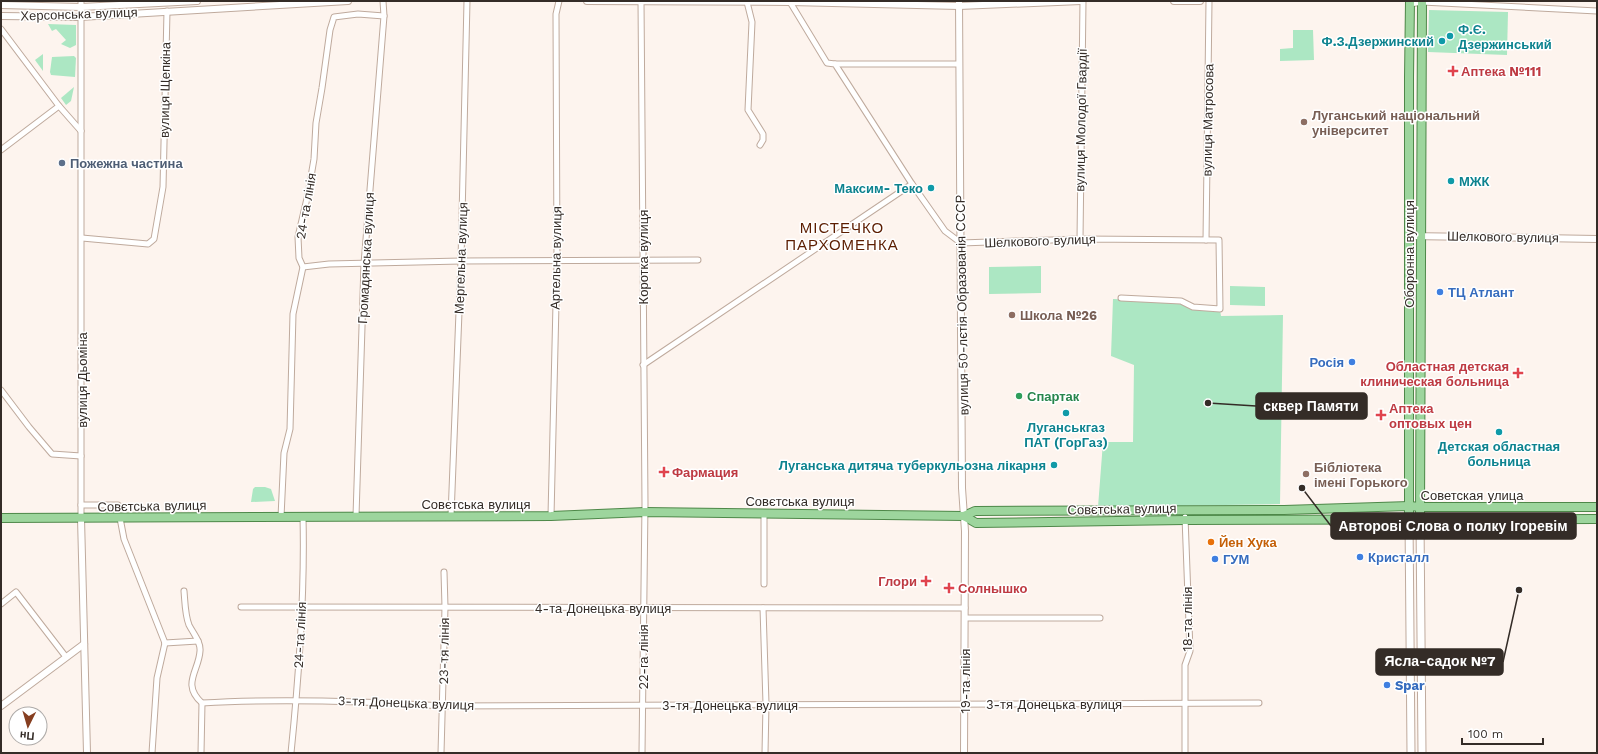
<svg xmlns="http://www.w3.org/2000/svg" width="1598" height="754" viewBox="0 0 1598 754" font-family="'Work Sans',sans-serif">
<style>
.green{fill:#ace7c3}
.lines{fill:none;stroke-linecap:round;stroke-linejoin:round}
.minor-casing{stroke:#bfaa9d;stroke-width:7}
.tertiary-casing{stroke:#bfaa9d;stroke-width:8}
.secondary-casing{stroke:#bfaa9d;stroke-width:9}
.primary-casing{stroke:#4e8849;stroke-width:10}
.minor{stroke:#fff;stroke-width:5}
.tertiary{stroke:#fff;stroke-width:6}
.secondary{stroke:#fff;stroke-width:7}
.primary{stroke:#9dd59d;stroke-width:8}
.culture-dot{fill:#0f9aa8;stroke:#fff;stroke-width:1.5}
.health-dot{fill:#e0444e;stroke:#fff;stroke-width:1.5}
.education-dot{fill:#8d6e63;stroke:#fff;stroke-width:1.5}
.service-dot{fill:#5c6f8a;stroke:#fff;stroke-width:1.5}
.shop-dot{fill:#3f7fe0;stroke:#fff;stroke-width:1.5}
.leisure-dot{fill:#2e9e5b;stroke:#fff;stroke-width:1.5}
.food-dot{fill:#e8710a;stroke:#fff;stroke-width:1.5}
.labels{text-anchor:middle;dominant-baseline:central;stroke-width:3;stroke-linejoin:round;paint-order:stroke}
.street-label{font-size:13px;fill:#342c27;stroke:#fff}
.culture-label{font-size:13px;font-weight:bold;fill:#0d838f;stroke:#fff;text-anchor:end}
.health-label{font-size:13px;font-weight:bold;fill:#be3a42;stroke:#fff;text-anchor:start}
.education-label{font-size:13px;font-weight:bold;fill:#785e54;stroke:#fff;text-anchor:start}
.service-label{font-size:13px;font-weight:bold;fill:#4e5e75;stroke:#fff;text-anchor:start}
.shop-label{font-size:13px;font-weight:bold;fill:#366cbe;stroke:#fff;text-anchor:start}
.leisure-label{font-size:13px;font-weight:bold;fill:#27864d;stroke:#fff;text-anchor:start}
.food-label{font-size:13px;font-weight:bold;fill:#c56008;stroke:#fff;text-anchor:start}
.quarter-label{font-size:15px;letter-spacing:1px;fill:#5c1d00;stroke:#fff}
.leader{fill:none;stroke:#342c27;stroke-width:1.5}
.callout-dot{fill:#342c27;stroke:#fff;stroke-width:1.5}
.callout{fill:#342c27;stroke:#342c27;stroke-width:1.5}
.callout-label{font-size:14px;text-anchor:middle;font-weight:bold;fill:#fff}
</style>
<rect width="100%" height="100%" fill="#fdf4ee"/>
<g class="green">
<path d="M1429 10 1508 12 1507 55 1428 52Z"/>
<path d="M48 24 76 25V45L70 48 61 44 66 40 56 29 52 31Z"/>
<path d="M1293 30H1313L1314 60 1280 61V49L1293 48Z"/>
<path d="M43 54V71L35 60Z"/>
<path d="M74 56 76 58 75 77 51 75 50 72 52 57Z"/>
<path d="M74 87 71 101 66 105 61 98Z"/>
<path d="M1041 266V293L989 294V267Z"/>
<path d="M1230 286 1265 287V306L1230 305Z"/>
<path d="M1113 299 1165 301 1220 310 1221 316 1283 315 1280 504 1098 507 1103 442H1133L1134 365 1111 356Z"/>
<path d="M255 487H265L271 489 275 501 251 502 253 489Z"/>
</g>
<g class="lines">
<g class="minor-casing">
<g id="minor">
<path d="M81 1V518"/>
<path d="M641 1 645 504 642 753"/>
<path d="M747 2 752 22 748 110 763 134V140L760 145"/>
<path d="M790 2 827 63 835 64 912 184 945 231 961 243 1080 239 1219 240 1220 309 1193 307 1181 301 1121 298"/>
<path d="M1410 4 1422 2 1597 11"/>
<path d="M1 29 59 106 81 131"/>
<path d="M835 64H959"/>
<path d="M1 150 59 106"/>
<path d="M82 238 148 244 154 239 163 187 167 11"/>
<path d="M1080 239 1083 1"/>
<path d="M1206 240 1209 1"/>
<path d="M303 267 329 264 461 261 698 260"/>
<path d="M643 365 912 184"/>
<path d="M1 390 29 427 52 454 81 456"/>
<path d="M81 505H118"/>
<path d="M356 516 364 264 384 16 383 1"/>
<path d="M451 516 461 261 467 1"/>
<path d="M551 516 557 261 556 14 559 1"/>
<path d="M281 517 284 453 290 429 293 314 303 267 299 258 298 237 308 194 314 159 316 123 322 88 330 30 334 17 358 14 384 16"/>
<path d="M1185 517 1190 651 1185 665V753"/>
<path d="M120 518 124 539 165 643"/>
<path d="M764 584V513"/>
<path d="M184 591C185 602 185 615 189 625 193 633 201 642 200 651 199 671 181 684 202 703L201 753"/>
<path d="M1 604 16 592 66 657"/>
<path d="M241 607 965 608"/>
<path d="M763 608 766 704 765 753"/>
<path d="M965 618H1100"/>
<path d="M165 643 198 641"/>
<path d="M202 703C283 698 362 701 443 706L1259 703"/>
<path d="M152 753 157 678 165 643"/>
<path d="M291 753C299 675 305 595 303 517"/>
<path d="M441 753 445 607 444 572"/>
</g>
</g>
<g class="tertiary-casing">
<g id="tertiary">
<path d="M587 1 790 2 959 6 1081 1"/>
<path d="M959 1 962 488 965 531 964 753"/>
<path d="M1174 1H1200"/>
<path d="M1 5 81 7 197 1"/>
<path d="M1 16 80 17 348 1"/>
<path d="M1409 236 1597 239"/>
<path d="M81 518 87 753"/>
<path d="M1 706 84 644"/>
</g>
</g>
<g class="secondary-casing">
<g id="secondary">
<path d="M1409 519 1411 753"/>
<path d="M1420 520 1422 753"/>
</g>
</g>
<g class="primary-casing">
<g id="primary">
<path d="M964 516 975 511 1284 510 1409 506 1421 507H1597"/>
<path d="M1 518 551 516 645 512 964 516 976 523 1185 520 1597 519"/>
<path d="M1409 519V77L1410 1"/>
<path d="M1420 520 1422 1"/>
</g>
</g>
<use href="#minor" class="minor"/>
<use href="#tertiary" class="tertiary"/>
<use href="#secondary" class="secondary"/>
<use href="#primary" class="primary"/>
</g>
<g class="culture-dot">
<circle cx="1450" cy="36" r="4"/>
<circle cx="1442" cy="41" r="4"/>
<circle cx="1451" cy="181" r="4"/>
<circle cx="931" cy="188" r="4"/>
<circle cx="1066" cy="413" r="4"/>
<circle cx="1499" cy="432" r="4"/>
<circle cx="1054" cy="465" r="4"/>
</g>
<g class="health-dot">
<path d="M1451 65h4v4h4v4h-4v4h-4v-4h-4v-4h4z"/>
<path d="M1516 367h4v4h4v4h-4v4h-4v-4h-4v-4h4z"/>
<path d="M1379 409h4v4h4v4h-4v4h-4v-4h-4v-4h4z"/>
<path d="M662 466h4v4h4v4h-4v4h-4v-4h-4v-4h4z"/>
<path d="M924 575h4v4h4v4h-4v4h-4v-4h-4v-4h4z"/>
<path d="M947 582h4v4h4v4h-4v4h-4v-4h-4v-4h4z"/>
</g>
<g class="education-dot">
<circle cx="1304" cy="122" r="4"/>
<circle cx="1012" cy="315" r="4"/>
<circle cx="1306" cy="474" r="4"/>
</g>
<circle class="service-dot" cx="62" cy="163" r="4"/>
<g class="shop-dot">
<circle cx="1440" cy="292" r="4"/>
<circle cx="1352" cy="362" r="4"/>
<circle cx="1360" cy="557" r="4"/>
<circle cx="1215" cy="559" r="4"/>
<circle cx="1387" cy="685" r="4"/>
</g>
<circle class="leisure-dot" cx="1019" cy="396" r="4"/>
<circle class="food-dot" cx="1211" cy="542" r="4"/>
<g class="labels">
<g class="street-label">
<text transform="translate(79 14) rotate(-2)">Херсонська вулиця</text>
<text transform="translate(165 90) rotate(-89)">вулиця Щепкіна</text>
<text transform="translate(1081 120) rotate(-89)">вулиця Молодої Гвардії</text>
<text transform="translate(1208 120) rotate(-89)">вулиця Матросова</text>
<text transform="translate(306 206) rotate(-80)">24-та лінія</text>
<text transform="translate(1503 237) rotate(1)">Шелкового вулиця</text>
<text transform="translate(1040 241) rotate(-2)">Шелкового вулиця</text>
<text transform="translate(1409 254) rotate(-90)">Оборонна вулиця</text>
<text transform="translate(643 257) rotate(-90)">Коротка вулиця</text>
<text transform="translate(366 258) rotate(-87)">Громадянська вулиця</text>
<text transform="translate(461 258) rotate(-88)">Мергельна вулиця</text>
<text transform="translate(556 258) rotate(-89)">Артельна вулиця</text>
<text transform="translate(962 305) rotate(-91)">вулиця 50-лєтія Образованія СССР</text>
<text transform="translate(82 380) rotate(-90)">вулиця Дьоміна</text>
<text x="1472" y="495">Советская улица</text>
<text x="800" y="501">Совєтська вулиця</text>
<text x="476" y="504">Совєтська вулиця</text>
<text transform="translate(152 506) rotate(-1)">Совєтська вулиця</text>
<text transform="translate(1122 509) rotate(-1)">Совєтська вулиця</text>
<text x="603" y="608">4-та Донецька вулиця</text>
<text transform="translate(1187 619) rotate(-90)">18-та лінія</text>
<text transform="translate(300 635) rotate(-87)">24-та лінія</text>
<text transform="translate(444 651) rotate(-89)">23-тя лінія</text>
<text transform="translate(643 657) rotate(-90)">22-га лінія</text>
<text transform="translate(965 681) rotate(-90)">19-та лінія</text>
<text transform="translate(406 703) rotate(2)">3-тя Донецька вулиця</text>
<text x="1054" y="704">3-тя Донецька вулиця</text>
<text x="730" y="705">3-тя Донецька вулиця</text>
</g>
<g class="culture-label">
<text x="1458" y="29" text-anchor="start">Ф.Є.<tspan x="1458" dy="15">Дзержинський</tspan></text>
<text x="1434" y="41">Ф.З.Дзержинский</text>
<text x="1459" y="181" text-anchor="start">МЖК</text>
<text x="923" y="188">Максим- Теко</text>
<text x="1066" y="427" text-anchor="middle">Луганськгаз<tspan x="1066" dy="15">ПАТ (ГорГаз)</tspan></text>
<text x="1499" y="446" text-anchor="middle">Детская областная<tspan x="1499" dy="15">больница</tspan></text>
<text x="1046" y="465">Луганська дитяча туберкульозна лікарня</text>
</g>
<g class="health-label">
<text x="1461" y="71">Аптека №111</text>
<text x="1509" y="366" text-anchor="end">Областная детская<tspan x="1509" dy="15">клиническая больница</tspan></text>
<text x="1389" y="408">Аптека<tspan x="1389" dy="15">оптовых цен</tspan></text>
<text x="672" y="472">Фармация</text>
<text x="917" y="581" text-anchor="end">Глори</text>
<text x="958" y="588">Солнышко</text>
</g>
<g class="education-label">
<text x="1312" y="115">Луганський національний<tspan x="1312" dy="15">університет</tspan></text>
<text x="1020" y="315">Школа №26</text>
<text x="1314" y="467">Бібліотека<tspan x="1314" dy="15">імені Горького</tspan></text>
</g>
<g class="service-label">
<text x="70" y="163">Пожежна частина</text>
</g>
<g class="shop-label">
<text x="1448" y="292">ТЦ Атлант</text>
<text x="1344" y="362" text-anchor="end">Росія</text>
<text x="1368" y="557">Кристалл</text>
<text x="1223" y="559">ГУМ</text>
<text x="1395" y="685">Spar</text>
</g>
<g class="leisure-label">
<text x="1027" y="396">Спартак</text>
</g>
<g class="food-label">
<text x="1219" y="542">Йен Хука</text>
</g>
<g class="quarter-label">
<text x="842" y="228">МІСТЕЧКО<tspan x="842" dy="17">ПАРХОМЕНКА</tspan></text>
</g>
</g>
<path class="leader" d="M1208 403L1256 406M1302 488L1331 526M1519 590L1503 662"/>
<g class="callout-dot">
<circle cx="1208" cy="403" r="4"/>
<circle cx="1302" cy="488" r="4"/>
<circle cx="1519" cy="590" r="4"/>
</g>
<g class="callout">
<rect x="1256" y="393" width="111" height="26" rx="4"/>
<rect x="1331" y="513" width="245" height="26" rx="4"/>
<rect x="1376" y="649" width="127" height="26" rx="4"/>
</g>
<g class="callout-label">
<text x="1311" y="411">сквер Памяти</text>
<text x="1453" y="531">Авторові Слова о полку Ігоревім</text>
<text x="1440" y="666">Ясла-садок №7</text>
</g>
<rect width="1598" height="754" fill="none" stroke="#342c27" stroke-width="4"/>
<g transform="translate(28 726) rotate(185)"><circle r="19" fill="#ffffff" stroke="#aeaba9"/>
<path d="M0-3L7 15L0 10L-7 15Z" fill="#863e20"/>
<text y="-6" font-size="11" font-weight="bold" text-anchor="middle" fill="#342c27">Пн</text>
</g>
<path d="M1462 738v6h81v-6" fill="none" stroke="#342c27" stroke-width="2"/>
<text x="1468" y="738" font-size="12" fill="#342c27" stroke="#ffffff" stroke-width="3" paint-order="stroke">100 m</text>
</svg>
